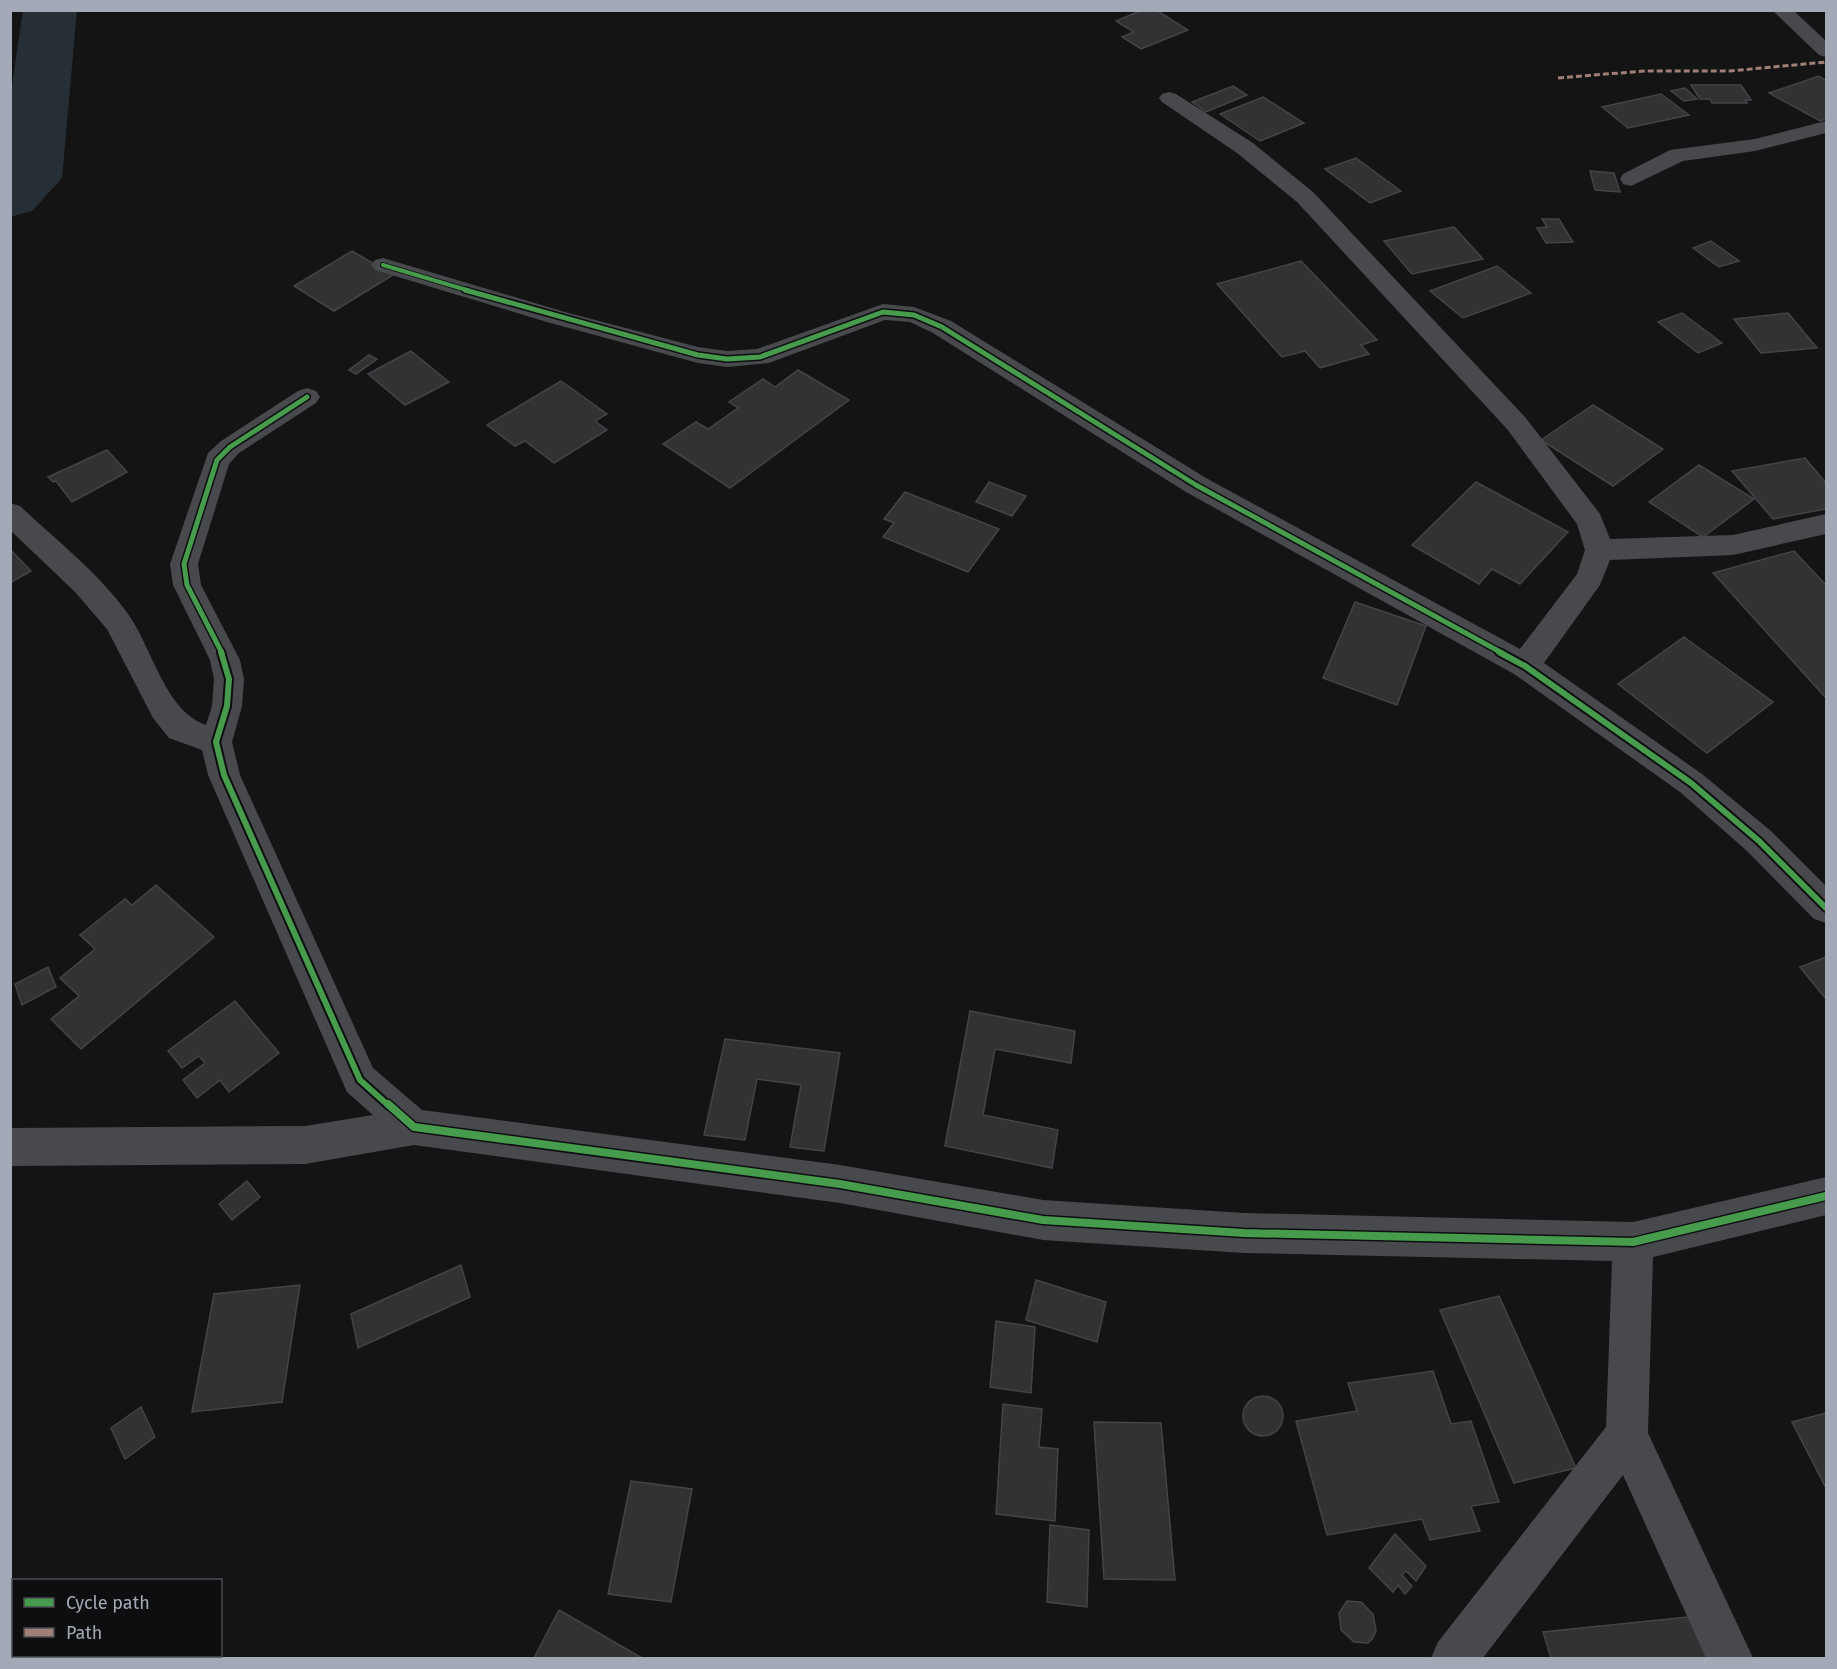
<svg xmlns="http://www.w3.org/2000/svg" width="1837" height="1669" viewBox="0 0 1837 1669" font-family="'Fira Sans',sans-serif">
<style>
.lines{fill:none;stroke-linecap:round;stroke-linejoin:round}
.river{fill:#262f36;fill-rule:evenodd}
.building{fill:#313233;stroke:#424448;stroke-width:1.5}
.minor{fill:#47494d;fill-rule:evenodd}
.quiet{stroke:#9e8076;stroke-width:3;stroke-dasharray:6 3;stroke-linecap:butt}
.cycleway-far3-casing{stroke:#0e0e10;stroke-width:6}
.cycleway-far2-casing{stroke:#0e0e10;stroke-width:8}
.cycleway-far1-casing{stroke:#0e0e10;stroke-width:10}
.cycleway-casing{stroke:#0e0e10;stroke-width:11}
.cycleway-far3{stroke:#469c4c;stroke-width:4}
.cycleway-far2{stroke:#469c4c;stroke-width:5}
.cycleway-far1{stroke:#469c4c;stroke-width:6}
.cycleway{stroke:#469c4c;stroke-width:8}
</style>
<rect width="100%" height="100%" fill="#141414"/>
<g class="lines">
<path class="river" d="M23 10H77L62 178 32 211 10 217V99Z"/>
</g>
<g class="building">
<path d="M1142 10H1156L1188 30 1141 49 1122 37 1134 32 1116 21Z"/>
<path d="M1819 76 1826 81V119L1820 121 1769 93Z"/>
<path d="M1691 85H1741L1751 100H1745L1747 103H1712L1710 99H1700Z"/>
<path d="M1233 86 1247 95 1206 112 1192 102Z"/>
<path d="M1685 88 1697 99 1684 101 1671 91Z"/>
<path d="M1661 94 1689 115 1628 128 1602 107Z"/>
<path d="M1263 97 1304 123 1260 141 1220 114Z"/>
<path d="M1356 158 1401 191 1370 203 1325 169Z"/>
<path d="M1590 171 1614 173 1620 192 1595 190Z"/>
<path d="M1542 219H1559L1573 242 1546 243 1537 228 1547 227Z"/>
<path d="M1454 227 1483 259 1412 274 1384 241Z"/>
<path d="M1711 241 1739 261 1719 267 1693 248Z"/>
<path d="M352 251 393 275 334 311 294 286Z"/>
<path d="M1301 261 1377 340 1361 345 1369 354 1320 368 1305 351 1282 357 1217 284Z"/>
<path d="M1497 266 1531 293 1463 318 1430 291Z"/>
<path d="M1682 313 1722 343 1698 353 1658 322Z"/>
<path d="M1788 313 1817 348 1761 353 1734 319Z"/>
<path d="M411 351 449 382 405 405 368 374Z"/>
<path d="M369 355 377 359 356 374 349 370Z"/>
<path d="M798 370 849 400 730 488 663 444 696 422 708 429 738 408 729 402 763 379 775 387Z"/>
<path d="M561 381 607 414 595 421 607 430 554 463 525 441 515 446 487 425Z"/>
<path d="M1593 405 1663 449 1613 486 1541 440Z"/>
<path d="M107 450 127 472 72 502 56 481 53 482 48 477Z"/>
<path d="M1805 458 1826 483V509L1773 519 1732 471Z"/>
<path d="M1699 465 1754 499 1703 537 1649 502Z"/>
<path d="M989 482 1026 496 1012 516 976 502Z"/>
<path d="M1476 482 1568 532 1520 584 1492 569 1479 584 1412 545Z"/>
<path d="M905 492 999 529 968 572 883 537 894 523 884 519Z"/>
<path d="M10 549 31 571 10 583Z"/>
<path d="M1794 551 1826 585V698L1713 573Z"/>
<path d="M1355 602 1426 626 1397 705 1323 678Z"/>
<path d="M1684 637 1773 702 1707 753 1618 684Z"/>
<path d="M156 885 214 937 81 1049 51 1019 79 996 60 978 95 949 80 935 125 899 132 905Z"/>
<path d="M1826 957V999L1800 967Z"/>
<path d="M48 967 56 987 22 1005 15 984Z"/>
<path d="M235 1001 279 1053 229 1092 220 1080 197 1098 183 1080 205 1063 199 1056 182 1068 168 1051Z"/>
<path d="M970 1011 1075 1031 1071 1063 995 1049 983 1115 1058 1130 1052 1168 945 1146Z"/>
<path d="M725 1039 840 1053 824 1151 790 1147 801 1085 757 1079 745 1140 704 1135Z"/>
<path d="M247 1181 260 1197 232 1220 219 1204Z"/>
<path d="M461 1265 470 1297 358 1348 351 1314Z"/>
<path d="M1036 1280 1106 1302 1097 1342 1026 1320Z"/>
<path d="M300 1285 282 1402 192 1412 214 1294Z"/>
<path d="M1499 1296 1576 1468 1514 1483 1440 1310Z"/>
<path d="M996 1321 1035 1327 1031 1393 990 1387Z"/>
<path d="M1433 1371 1451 1424 1471 1421 1499 1502 1471 1506 1480 1531 1430 1540 1422 1519 1327 1535 1296 1421 1357 1411 1348 1383Z"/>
<circle cx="1263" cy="1416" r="20"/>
<path d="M1003 1404 1042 1409 1039 1447 1058 1449 1055 1521 996 1514Z"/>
<path d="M141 1407 155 1437 125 1459 111 1428Z"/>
<path d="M1826 1413V1488L1792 1422Z"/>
<path d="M1094 1422 1161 1423 1175 1580 1104 1579Z"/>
<path d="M631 1481 692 1489 671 1602 608 1594Z"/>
<path d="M1050 1525 1089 1530 1087 1607 1047 1602Z"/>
<path d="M1395 1534 1426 1566 1416 1581 1406 1571 1402 1575 1412 1586 1405 1594 1398 1585 1393 1592 1369 1568Z"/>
<path d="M1347 1601 1361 1602 1373 1614 1376 1631 1373 1638 1368 1643 1354 1642 1341 1630 1339 1613Z"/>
<path d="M559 1610 642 1658H534Z"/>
<path d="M1697 1616 1712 1658H1551L1543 1632Z"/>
</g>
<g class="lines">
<g class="minor">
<path d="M1772 10H1793L1826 41V57L1819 55Z"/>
<path d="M1169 92 1176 94 1253 143 1313 192 1525 417 1600 514 1610 539 1733 535 1826 514V534L1733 555 1610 560 1600 585 1544 663 1702 774 1771 831 1826 886V923L1814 919 1747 851 1680 792 1514 674 1186 492 933 333 910 322 885 320 769 363 727 367 698 363 547 322 375 270 371 265 375 260 383 258 565 312 698 347 727 351 757 349 883 304 914 307 951 321 1206 478 1520 649 1577 574 1585 550 1577 524 1507 429 1297 202 1237 153 1162 102 1159 98 1162 94Z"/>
<path d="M1826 121V133L1755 151 1683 161 1631 186 1623 184 1620 179 1623 174 1670 150 1755 139Z"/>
<path d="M307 388 316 391 320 397 316 403 239 453 229 464 198 564 201 585 240 660 244 679 242 706 232 742 240 775 373 1068 422 1110 840 1165 1043 1200 1244 1213 1633 1222 1826 1177V1215L1653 1257 1648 1433 1753 1658H1706L1623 1475 1483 1658H1431L1438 1642 1606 1427 1612 1261 1244 1253 1043 1240 840 1203 414 1145 305 1164 10 1166V1128L305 1126 373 1115 347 1092 208 775 202 750 169 738 153 718 107 629 75 592 10 530V503L20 506C56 540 99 573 128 614 152 647 165 711 206 725L212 706 214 679 210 660 173 585 170 564 208 453 221 441 298 391Z"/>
</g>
<path class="quiet" d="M1558 78 1644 71H1730L1826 62"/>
<g class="cycleway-far3-casing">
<path id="cycleway-far3" d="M383 265 470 291"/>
</g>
<g class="cycleway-far2-casing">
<g id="cycleway-far2">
<path d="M465 290 698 355 727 359 760 357 883 312 914 315 942 327 1196 485 1502 653"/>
<path d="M222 653 187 585 184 564 217 460 230 447 307 397"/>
</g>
</g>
<g class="cycleway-far1-casing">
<g id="cycleway-far1">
<path d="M221 652 229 679 227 706 216 742 224 775 360 1080 389 1106"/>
<path d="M1499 652 1525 666 1691 783 1759 841 1826 908"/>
</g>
</g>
<g class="cycleway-casing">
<path id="cycleway" d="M388 1104 414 1127 840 1184 1043 1220 1244 1233 1633 1242 1826 1196"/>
</g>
<use href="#cycleway-far3" class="cycleway-far3"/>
<use href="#cycleway-far2" class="cycleway-far2"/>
<use href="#cycleway-far1" class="cycleway-far1"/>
<use href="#cycleway" class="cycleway"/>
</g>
<rect width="1837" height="1669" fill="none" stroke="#a3a9b6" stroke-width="24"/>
<rect x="12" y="1579" width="210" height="78" fill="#0e0e10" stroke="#4a4c52" stroke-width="1.5"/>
<rect x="24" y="1598" width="30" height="9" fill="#469c4c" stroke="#4a4c52" stroke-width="1.5"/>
<text x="66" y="1609" font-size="18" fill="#a3a9b6">Cycle path</text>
<rect x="24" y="1628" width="30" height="9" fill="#9e8076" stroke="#4a4c52" stroke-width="1.5"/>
<text x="66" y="1639" font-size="18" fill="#a3a9b6">Path</text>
</svg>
